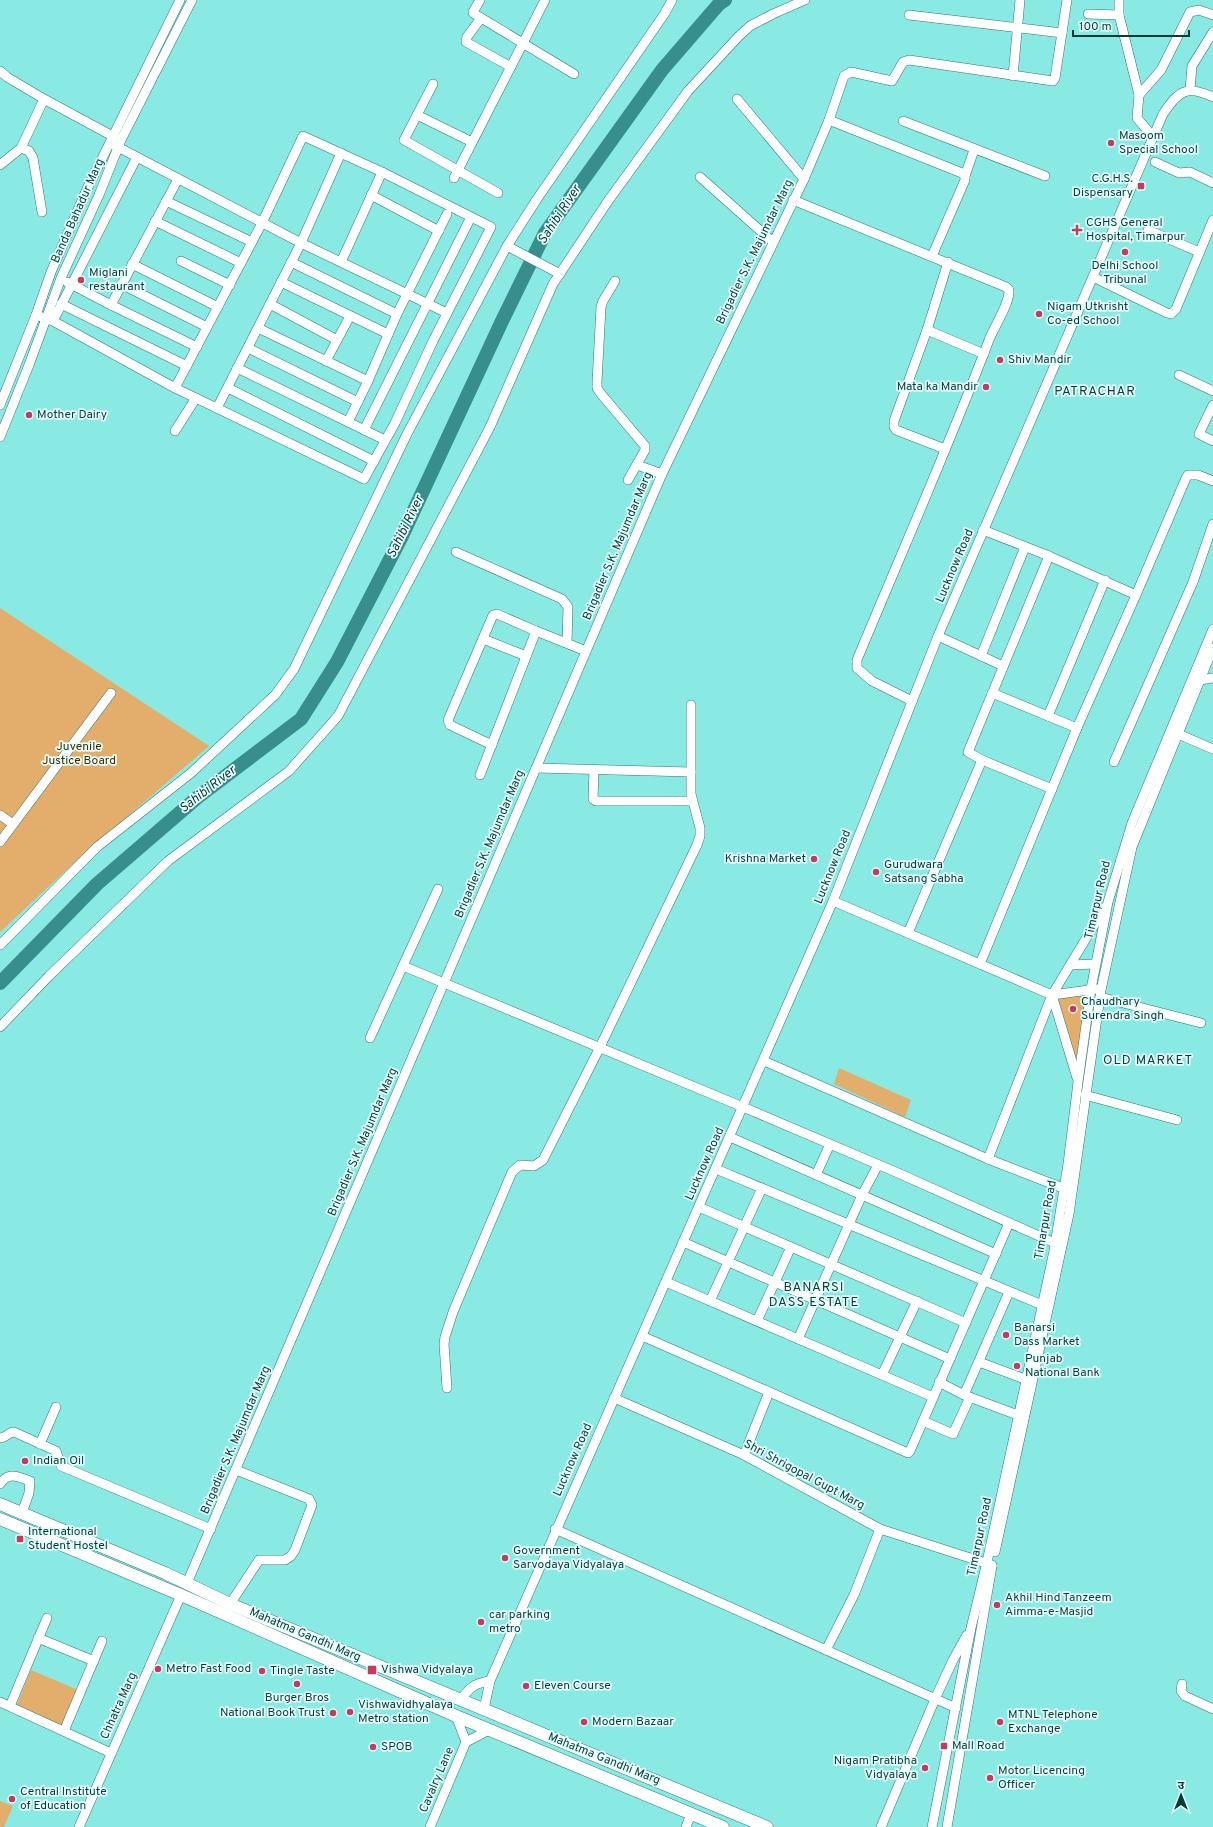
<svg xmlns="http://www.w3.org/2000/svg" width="1213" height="1827" viewBox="0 0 1213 1827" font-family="Overpass,'Noto Sans Devanagari',sans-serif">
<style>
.green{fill:#e3ad6b}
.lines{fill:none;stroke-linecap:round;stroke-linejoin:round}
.river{stroke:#378e8a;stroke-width:14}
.minor-casing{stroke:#2c7874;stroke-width:10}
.major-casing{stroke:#2c7874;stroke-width:13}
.minor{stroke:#fff;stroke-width:9}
.major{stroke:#fff;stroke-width:12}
.poi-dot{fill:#c8395d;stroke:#e3fefc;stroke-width:1.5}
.labels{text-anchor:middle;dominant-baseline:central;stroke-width:3.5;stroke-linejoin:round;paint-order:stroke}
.poi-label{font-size:12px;fill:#0d3936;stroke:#e3fefc;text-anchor:start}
.street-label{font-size:12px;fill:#0d3936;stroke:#e3fefc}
.park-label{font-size:12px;fill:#462900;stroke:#e3fefc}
.water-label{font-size:13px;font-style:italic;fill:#14302e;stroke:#e3fefc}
.neighbourhood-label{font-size:13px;letter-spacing:1px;fill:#0d3936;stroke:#e3fefc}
</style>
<rect width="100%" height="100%" fill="#89eae4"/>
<g class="green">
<path d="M0 608 209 746 77 860 0 932Z"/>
<path d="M1087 995 1077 1056H1073L1056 999Z"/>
<path d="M839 1068 911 1100 905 1117 834 1084Z"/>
<path d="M31 1670 78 1690 64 1724H59L19 1707 17 1704Z"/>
<path d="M0 1801 13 1806 4 1827H0Z"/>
</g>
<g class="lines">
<path class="river" d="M0 983 97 884 198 797 301 719 337 662 402 536 502 321 545 233 662 70 719 4 725 0"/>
<g class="minor-casing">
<g id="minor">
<path d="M480 0 473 12V13L574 74"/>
<path d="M1119 0V15L1139 95 1161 70 1190 12 1199 10 1213 15"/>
<path d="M1088 14 1119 15"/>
<path d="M909 15 1062 33"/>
<path d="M481 18 467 37 466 42 511 67"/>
<path d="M0 71 7 77 44 99 118 139"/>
<path d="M1013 76 1020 0"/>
<path d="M433 84 417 115 472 142"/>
<path d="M1190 90 1192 66 1213 32"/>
<path d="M1139 95 1137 118 1153 137"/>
<path d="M737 99 804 179"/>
<path d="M417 115 404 140 498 193"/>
<path d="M829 120 962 173 965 176V180L932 256"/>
<path d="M903 121 1045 176"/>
<path d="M114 145 301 243 447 313"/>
<path d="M21 148 29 151 33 158 42 212"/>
<path d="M1155 162 1179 173 1190 172 1213 183"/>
<path d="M0 165 21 148 44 99"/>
<path d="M965 176 974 150"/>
<path d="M700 177 773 242"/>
<path d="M454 178 545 0"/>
<path d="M371 195 439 231"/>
<path d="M793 200 1006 287 1009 290C1010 303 994 327 989 340 948 448 901 554 857 660V668L872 681 912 701"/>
<path d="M166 201 252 242"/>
<path d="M155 221 241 263"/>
<path d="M1148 230 1199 252"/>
<path d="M507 246 560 274"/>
<path d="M181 261 230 285"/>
<path d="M291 262 397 314"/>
<path d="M341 262 382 172"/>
<path d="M132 264 218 307"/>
<path d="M1093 277 1167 313 1171 314 1176 309 1213 220"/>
<path d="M615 281 603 301 601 307 597 382V388L601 394 645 446V450L628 480"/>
<path d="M67 282 111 305 197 347"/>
<path d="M281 282 388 334"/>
<path d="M121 284 207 327"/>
<path d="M61 304 187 366"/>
<path d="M270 304 337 340"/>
<path d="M111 305 178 179"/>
<path d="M36 315 53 321 175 388 364 479 395 423 433 341 491 227 382 172 303 136 262 223 175 388"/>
<path d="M53 321 137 157"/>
<path d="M258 328 368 381"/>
<path d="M927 330 984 354"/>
<path d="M248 348 358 402"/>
<path d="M326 361 350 316"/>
<path d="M237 368 385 440"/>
<path d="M1179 375 1213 391"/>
<path d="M228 388 374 461"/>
<path d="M0 405 36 315 51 272 87 189 180 0"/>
<path d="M1213 405 1199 434 1213 441"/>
<path d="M217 408 301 243 341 153"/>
<path d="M348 422 368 381 397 314 447 214"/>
<path d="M364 430 469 221"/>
<path d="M175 431 196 398"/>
<path d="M0 437 29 365 61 278 99 195 121 140 192 0"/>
<path d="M945 449 896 430 894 427V421L927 330 948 262"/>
<path d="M637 465 662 474"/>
<path d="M983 530 1049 556 1136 595"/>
<path d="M456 552 562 599 568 607 567 643"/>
<path d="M1049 556 968 752 982 760 1052 789"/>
<path d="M938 636 1003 666"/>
<path d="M483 639 526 656"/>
<path d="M981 656 1025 547"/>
<path d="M1195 678 1200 680 1213 678"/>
<path d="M992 693 1077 728"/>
<path d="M1048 716 1105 580"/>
<path d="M1171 731 1213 749"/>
<path d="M492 745 450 725 448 720 493 615 497 614 536 631 586 651"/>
<path d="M1114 762 1193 582 1213 524"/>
<path d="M536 768 691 772"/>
<path d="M594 770 593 799 596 801H692"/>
<path d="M480 775 536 631"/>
<path d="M0 815 13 824"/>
<path d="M0 842 111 693"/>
<path d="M833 901 1052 995 1077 1078"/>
<path d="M908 933 982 760"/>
<path d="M0 945 97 847 191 773 275 695 294 669 407 434 507 246 537 199 665 13 672 0"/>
<path d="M980 964 1077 728 1136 595 1186 478 1188 475H1198L1213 481"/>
<path d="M1070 965 1096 964"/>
<path d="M403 966 743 1107 898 1173 1059 1245"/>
<path d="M1052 995 1096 989"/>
<path d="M1100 997 1201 1023"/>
<path d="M0 1027 49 976 168 861 289 771 338 716 490 427 553 284 608 201 688 91 738 37 750 26 773 14 805 0"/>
<path d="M370 1038 438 889"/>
<path d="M764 1061 988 1159 1068 1190"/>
<path d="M1085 1095 1177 1120"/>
<path d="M730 1137 996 1254"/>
<path d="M988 1159 1052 995 1105 907"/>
<path d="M716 1169 1047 1307"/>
<path d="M816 1175 830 1144"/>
<path d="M699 1207 966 1323"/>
<path d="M683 1242 950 1359"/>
<path d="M666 1282 933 1397"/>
<path d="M710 1301 762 1188"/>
<path d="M757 1321 791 1247"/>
<path d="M642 1336 908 1453 910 1451 1009 1223"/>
<path d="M798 1339 862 1195 878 1165"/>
<path d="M979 1362 1030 1381"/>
<path d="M882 1375 917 1301"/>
<path d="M939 1382 964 1395 1023 1417"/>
<path d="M447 1388 444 1344 445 1337 453 1312 512 1172 520 1165 534 1166 543 1160 599 1049 697 845 700 836V828L691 794V705"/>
<path d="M964 1395 1009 1292"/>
<path d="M614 1398 744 1455 880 1529 992 1565"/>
<path d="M923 1421 953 1434 970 1397"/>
<path d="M0 1438C6 1438 8 1432 14 1432L56 1451 61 1466 211 1529"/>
<path d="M40 1444 56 1407"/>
<path d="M744 1455 769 1392"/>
<path d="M0 1484C9 1471 18 1477 30 1481L29 1493 22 1513"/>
<path d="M555 1529 956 1708"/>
<path d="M995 1552 1069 1214 1101 990 1132 847 1213 648"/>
<path d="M187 1583 662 474 804 179 829 120 844 76 851 72 892 81 903 62 909 60 1053 81 1055 78 1067 0"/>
<path d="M230 1604 259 1560H285L291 1556 295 1550 312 1505 309 1499 236 1470"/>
<path d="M38 1638 94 1661"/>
<path d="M826 1650 854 1595 880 1529"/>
<path d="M1182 1684 1181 1691 1185 1696 1213 1709"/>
<path d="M461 1700C469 1688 474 1683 490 1681"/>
<path d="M0 1702 111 1753"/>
<path d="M10 1706 47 1618"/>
<path d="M484 1709 490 1681 833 901 938 636 1163 114C1179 90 1187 85 1213 97"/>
<path d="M456 1716 466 1742 489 1730"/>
<path d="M64 1731 102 1641"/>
<path d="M79 1827 181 1595"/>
<path d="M430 1827 466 1742"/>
<path d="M686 1827 691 1814"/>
<path d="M881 1827 935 1699 953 1660 967 1635"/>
<path d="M932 1827 971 1628 987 1562 1054 1251 1068 1164 1078 1082 1091 989 1108 902 1132 823 1213 629"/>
<path d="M947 1827 992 1566"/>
</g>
</g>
<g class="major-casing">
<g id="major">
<path d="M0 1504 165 1573 230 1604 767 1827"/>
<path d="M0 1519 181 1595 456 1716 723 1827"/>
</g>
</g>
<use href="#minor" class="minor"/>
<use href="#major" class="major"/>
</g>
<g class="poi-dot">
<circle cx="1111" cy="143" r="4"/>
<rect x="1137" y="182" width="8" height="8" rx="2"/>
<path d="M1075 224h4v4h4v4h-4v4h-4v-4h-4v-4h4z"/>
<circle cx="1125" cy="252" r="4"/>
<circle cx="81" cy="280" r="4"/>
<circle cx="1039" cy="314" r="4"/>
<circle cx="1000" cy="360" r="4"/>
<circle cx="986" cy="387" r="4"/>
<circle cx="29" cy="415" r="4"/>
<circle cx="814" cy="859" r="4"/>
<circle cx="876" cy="872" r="4"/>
<circle cx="1073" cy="1009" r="4"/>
<circle cx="1006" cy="1335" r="4"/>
<circle cx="1017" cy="1366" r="4"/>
<circle cx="25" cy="1461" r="4"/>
<rect x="16" y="1535" width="8" height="8" rx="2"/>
<circle cx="505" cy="1558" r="4"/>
<circle cx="997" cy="1605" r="4"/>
<circle cx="481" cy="1622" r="4"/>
<circle cx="158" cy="1669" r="4"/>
<rect x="367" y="1665" width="10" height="10" rx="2"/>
<circle cx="262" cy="1671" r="4"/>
<circle cx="297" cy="1684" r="4"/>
<circle cx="526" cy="1686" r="4"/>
<circle cx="350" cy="1712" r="4"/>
<circle cx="333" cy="1713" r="4"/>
<circle cx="584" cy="1722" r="4"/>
<circle cx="1000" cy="1722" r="4"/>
<rect x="940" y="1742" width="8" height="8" rx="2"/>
<circle cx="373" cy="1747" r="4"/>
<circle cx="925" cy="1768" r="4"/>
<circle cx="990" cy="1778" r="4"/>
<circle cx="12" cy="1799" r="4"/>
</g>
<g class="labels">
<g class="poi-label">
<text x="1119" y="136">Masoom<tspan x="1119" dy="14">Special School</tspan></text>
<text x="1133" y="179" text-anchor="end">C.G.H.S.<tspan x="1133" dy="14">Dispensary</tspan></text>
<text x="1086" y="223">CGHS General<tspan x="1086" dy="14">Hospital, Timarpur</tspan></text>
<text x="1125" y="266" text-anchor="middle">Delhi School<tspan x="1125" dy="14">Tribunal</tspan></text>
<text x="89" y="273">Miglani<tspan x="89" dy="14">restaurant</tspan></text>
<text x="1047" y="307">Nigam Utkrisht<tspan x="1047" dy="14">Co-ed School</tspan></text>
<text x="1008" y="360">Shiv Mandir</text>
<text x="978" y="387" text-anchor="end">Mata ka Mandir</text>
<text x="37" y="415">Mother Dairy</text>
<text x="806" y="859" text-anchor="end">Krishna Market</text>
<text x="884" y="865">Gurudwara<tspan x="884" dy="14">Satsang Sabha</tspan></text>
<text x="1081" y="1002">Chaudhary<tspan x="1081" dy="14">Surendra Singh</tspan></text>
<text x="1014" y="1328">Banarsi<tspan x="1014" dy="14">Dass Market</tspan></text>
<text x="1025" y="1359">Punjab<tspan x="1025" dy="14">National Bank</tspan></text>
<text x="33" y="1461">Indian Oil</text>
<text x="28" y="1532">International<tspan x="28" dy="14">Student Hostel</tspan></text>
<text x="513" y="1551">Government<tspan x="513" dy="14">Sarvodaya Vidyalaya</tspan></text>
<text x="1005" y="1598">Akhil Hind Tanzeem<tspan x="1005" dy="14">Aimma-e-Masjid</tspan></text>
<text x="489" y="1615">car parking<tspan x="489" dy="14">metro</tspan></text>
<text x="166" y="1669">Metro Fast Food</text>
<text x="381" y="1670">Vishwa Vidyalaya</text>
<text x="270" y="1671">Tingle Taste</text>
<text x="534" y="1686">Eleven Course</text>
<text x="297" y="1698" text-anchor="middle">Burger Bros</text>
<text x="358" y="1705">Vishwavidhyalaya<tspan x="358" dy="14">Metro station</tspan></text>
<text x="325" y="1713" text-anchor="end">National Book Trust</text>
<text x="1008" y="1715">MTNL Telephone<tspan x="1008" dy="14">Exchange</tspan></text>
<text x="592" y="1722">Modern Bazaar</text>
<text x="952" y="1746">Mall Road</text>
<text x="381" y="1747">SPOB</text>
<text x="917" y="1761" text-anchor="end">Nigam Pratibha<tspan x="917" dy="14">Vidyalaya</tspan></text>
<text x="998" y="1771">Motor Licencing<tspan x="998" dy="14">Officer</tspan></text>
<text x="20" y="1792">Central Institute<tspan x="20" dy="14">of Education</tspan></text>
</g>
<g class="street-label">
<text transform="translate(78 211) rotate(-66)">Banda Bahadur Marg</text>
<text transform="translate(755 252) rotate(-64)">Brigadier S.K. Majumdar Marg</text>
<text transform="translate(618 546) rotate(-67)">Brigadier S.K. Majumdar Marg</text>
<text transform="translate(955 566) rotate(-67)">Lucknow Road</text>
<text transform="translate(490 844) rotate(-67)">Brigadier S.K. Majumdar Marg</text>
<text transform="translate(833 867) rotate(-68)">Lucknow Road</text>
<text transform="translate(1098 900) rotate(-77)">Timarpur Road</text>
<text transform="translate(363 1142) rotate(-67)">Brigadier S.K. Majumdar Marg</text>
<text transform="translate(705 1164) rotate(-66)">Lucknow Road</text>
<text transform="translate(1046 1220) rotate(-80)">Timarpur Road</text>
<text transform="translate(236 1440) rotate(-67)">Brigadier S.K. Majumdar Marg</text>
<text transform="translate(573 1460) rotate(-66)">Lucknow Road</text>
<text transform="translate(804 1475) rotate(28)">Shri Shrigopal Gupt Marg</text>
<text transform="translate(980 1537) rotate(-78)">Timarpur Road</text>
<text transform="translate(305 1635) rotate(23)">Mahatma Gandhi Marg</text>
<text transform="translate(119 1706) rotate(-66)">Chhatra Marg</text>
<text transform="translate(604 1759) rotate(22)">Mahatma Gandhi Marg</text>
<text transform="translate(437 1780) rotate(-67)">Cavalry Lane</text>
</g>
<g class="park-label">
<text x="79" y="747">Juvenile<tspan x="79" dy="14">Justice Board</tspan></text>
</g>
<g class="water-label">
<text transform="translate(560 215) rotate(-57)">Sahibi River</text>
<text transform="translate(406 527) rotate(-64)">Sahibi River</text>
<text transform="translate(208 790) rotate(-38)">Sahibi River</text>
</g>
<g class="neighbourhood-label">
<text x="1095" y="392">PATRACHAR</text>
<text x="1148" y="1061">OLD MARKET</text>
<text x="814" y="1288">BANARSI<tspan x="814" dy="15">DASS ESTATE</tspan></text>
</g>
</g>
<g transform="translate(1181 1795)" stroke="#e3fefc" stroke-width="3" paint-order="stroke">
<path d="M0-3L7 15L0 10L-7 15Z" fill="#0d3936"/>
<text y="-6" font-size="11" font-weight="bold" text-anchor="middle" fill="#0d3936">उ</text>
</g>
<path d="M1073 30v6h116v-6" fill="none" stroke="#0d3936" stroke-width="2"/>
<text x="1079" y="30" font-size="12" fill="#0d3936" stroke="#e3fefc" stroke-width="3" paint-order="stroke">100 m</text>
</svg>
